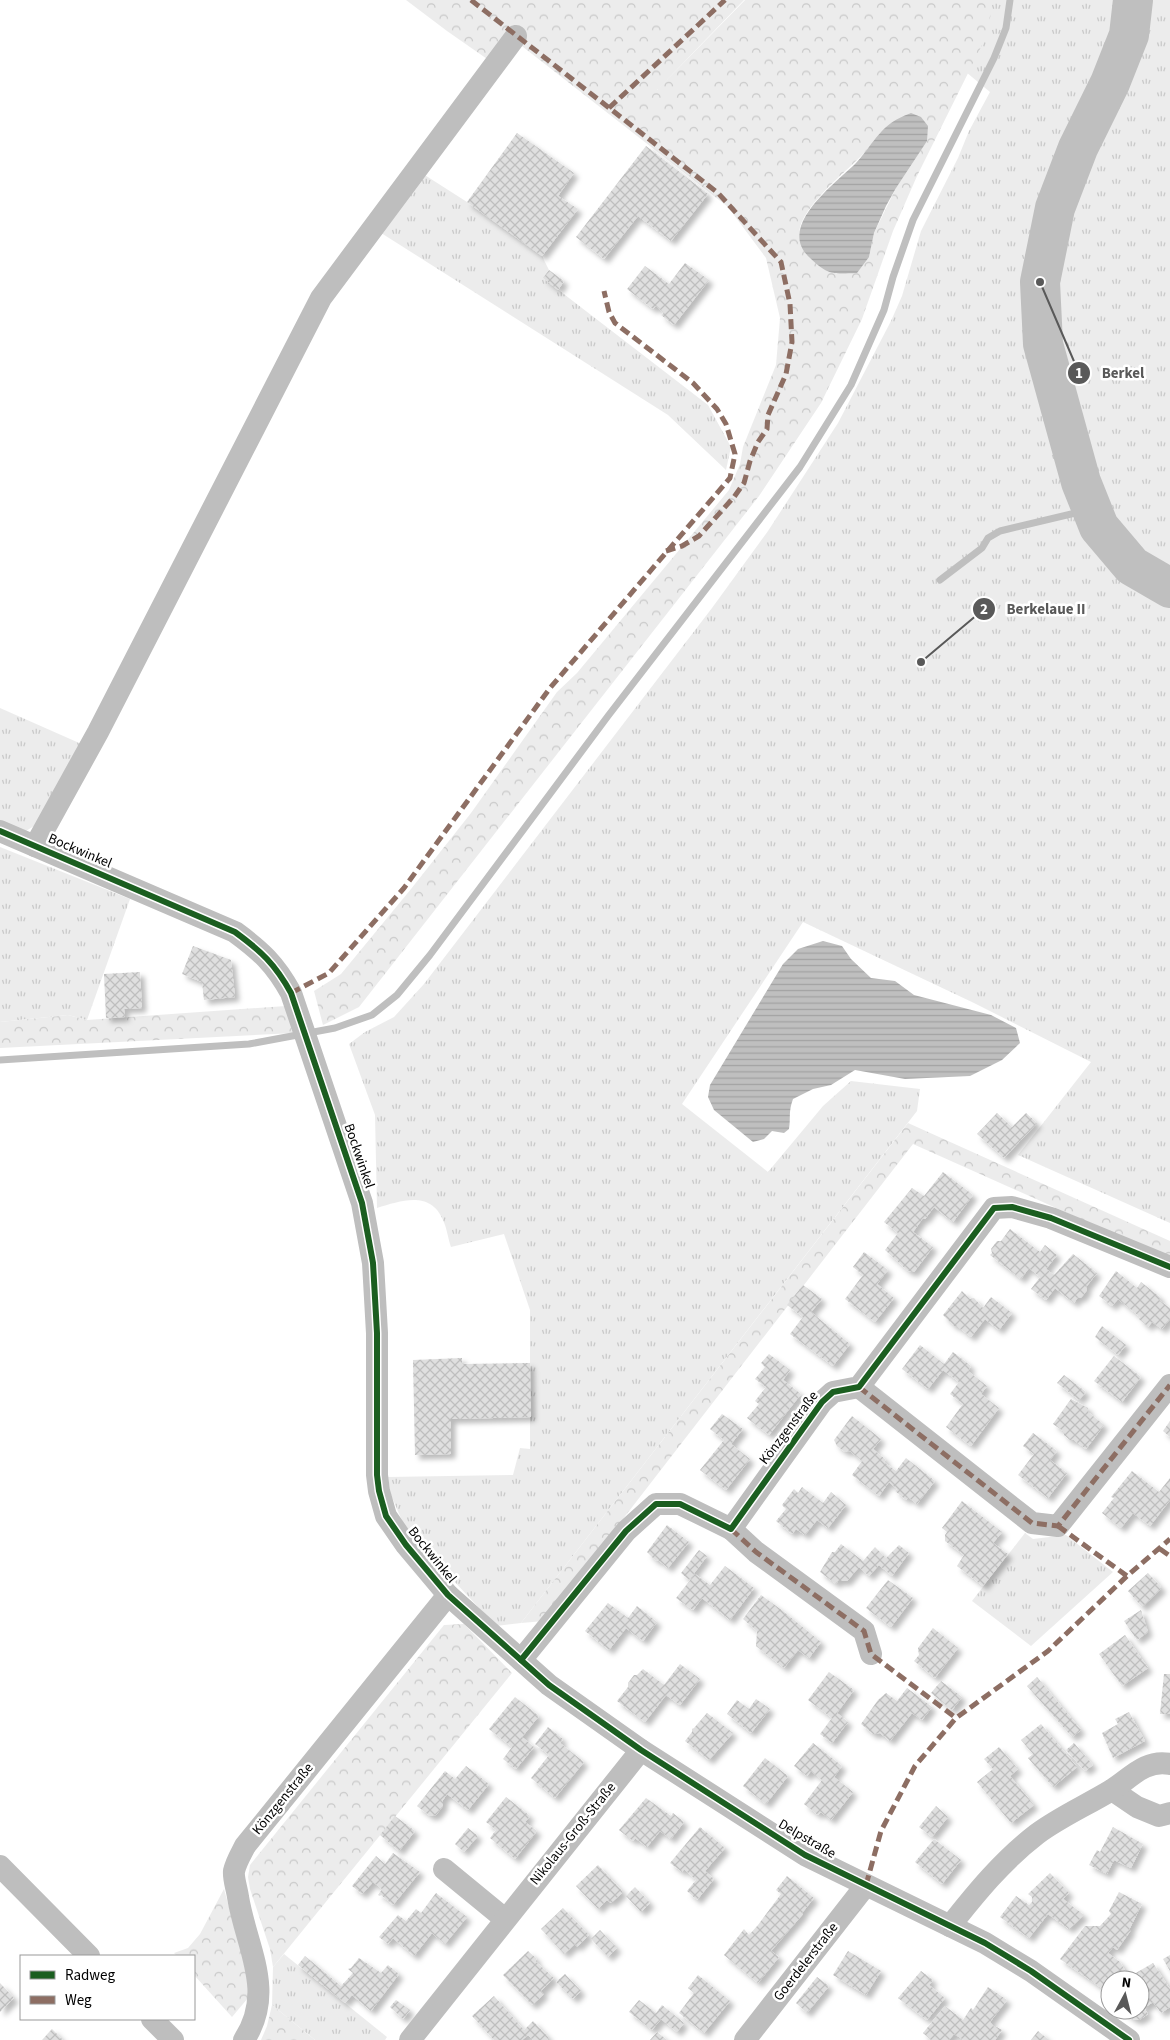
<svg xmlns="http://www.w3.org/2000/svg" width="1170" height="2040" viewBox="0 0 1170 2040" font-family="'Source Sans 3',sans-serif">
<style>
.grass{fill:url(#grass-tufts)}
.forest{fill:url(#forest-crowns);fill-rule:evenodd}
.water{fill:url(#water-rules)}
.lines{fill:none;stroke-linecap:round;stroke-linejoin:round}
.stream{stroke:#bfbfbf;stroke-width:7}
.river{stroke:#bfbfbf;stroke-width:40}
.building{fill:url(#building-cross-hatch);filter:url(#shadow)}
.minor{stroke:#bebebe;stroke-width:22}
.quiet{stroke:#8d6e63;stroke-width:5;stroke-dasharray:10 5;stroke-linecap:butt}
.cycleway-casing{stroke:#fff;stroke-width:9}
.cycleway{stroke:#1b5e20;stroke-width:6}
.labels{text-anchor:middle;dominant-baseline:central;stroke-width:5;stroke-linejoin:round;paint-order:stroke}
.street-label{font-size:14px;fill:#000;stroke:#fff}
.leader{fill:none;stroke:#595959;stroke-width:2}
.callout-dot{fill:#595959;stroke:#fff;stroke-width:2}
.mark-label{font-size:15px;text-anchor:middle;font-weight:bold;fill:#fff}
.callout-label{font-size:15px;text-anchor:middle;font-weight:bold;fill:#595959;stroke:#fff;stroke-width:5;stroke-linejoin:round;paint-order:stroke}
</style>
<defs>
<pattern id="grass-tufts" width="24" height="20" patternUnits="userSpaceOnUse" patternTransform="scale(1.25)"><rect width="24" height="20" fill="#ececec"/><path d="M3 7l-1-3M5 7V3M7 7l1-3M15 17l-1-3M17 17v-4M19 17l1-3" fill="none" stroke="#c9c9c9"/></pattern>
<pattern id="forest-crowns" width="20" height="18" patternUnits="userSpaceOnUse" patternTransform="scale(1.25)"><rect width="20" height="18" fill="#ececec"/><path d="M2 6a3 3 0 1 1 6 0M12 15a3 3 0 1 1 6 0" fill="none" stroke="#c9c9c9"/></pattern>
<pattern id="water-rules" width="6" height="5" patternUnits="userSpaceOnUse" patternTransform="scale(1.25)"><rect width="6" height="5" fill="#bfbfbf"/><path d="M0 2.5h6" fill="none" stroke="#a2a2a2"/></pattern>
<pattern id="building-cross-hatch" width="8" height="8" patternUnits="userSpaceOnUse" patternTransform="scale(1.25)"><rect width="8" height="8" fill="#dfdfdf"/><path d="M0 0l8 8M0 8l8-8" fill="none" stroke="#bebebe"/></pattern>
<filter id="shadow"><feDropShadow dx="4.5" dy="4.5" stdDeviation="2.5" flood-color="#0004"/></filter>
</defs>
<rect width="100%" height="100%" fill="#fff"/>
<g class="grass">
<path d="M897 0H1170V1223L1018 1155 1091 1062 974 1003 803 922 682 1104 768 1172 823 1106 851 1081 920 1089 917 1111 521 1623 496 1626 423 1548 403 1523 391 1495 388 1477 513 1475 520 1448 530 1449V1310L504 1234 451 1247C448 1239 447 1228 443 1220 430 1190 401 1201 377 1208L375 1115 349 1044 365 1032 394 1017 424 984 712 608 768 531 838 423 891 321 902 296 921 231 958 158 969 131 990 92 966 72Z"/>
<path d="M420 172 467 202 542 256 549 270 543 278 708 405 731 447 726 470 668 415 378 231Z"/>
<path d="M0 708 86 746 39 823 21 834 0 825Z"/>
<path d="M0 847 130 899 87 1020 68 1015 0 1022Z"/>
<path d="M1025 1533 1033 1539 1066 1535 1113 1572 1031 1646 972 1601Z"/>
<path d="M284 1954 387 2037 385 2040H315L272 2005 273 1967Z"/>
</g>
<g class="forest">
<path d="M406 0H744L657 90 745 0H992V10L984 41 917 176 893 231 862 319 821 403 759 496 359 1007 323 1025 314 991 341 974 411 889 471 813 557 692 577 673 729 490 740 464 743 447 776 365 780 318 766 258 728 207 509 36 490 61 447 31ZM869 148 896 188 874 233 869 257 800 242C800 237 799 231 800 227 808 200 850 169 869 148Z"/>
<path d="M286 1006 295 1033 0 1048V1022L68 1015 87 1020Z"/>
<path d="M908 1123 1170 1241V1259L913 1144 544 1621 521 1623Z"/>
<path d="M464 1624 512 1673 273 1967 270 1949 250 1889 248 1877 250 1865 444 1625Z"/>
<path d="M224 1889 247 1972 248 1998 232 2017 194 1975V1956H177L174 1953 188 1948 200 1934Z"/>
<path d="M272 2005 315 2040H261L267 2026Z"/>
</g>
<g class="water">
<path d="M911 113 921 117 928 126 927 141 896 188 886 206 874 233 869 257 857 273C831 274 828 275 809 257 776 226 836 183 856 163 876 141 880 124 911 113Z"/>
<path d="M823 941 842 946 851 959 871 978 895 981 914 995 991 1015 1016 1028 1020 1043 1002 1060 970 1076 905 1079 855 1070 831 1085 813 1089 793 1099C788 1113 791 1117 789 1129L784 1133 772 1131 764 1139 753 1142 714 1110 708 1097 710 1085 783 964 798 949Z"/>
</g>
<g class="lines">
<g class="stream">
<path d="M940 580 982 548 988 538 1000 531 1092 509"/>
<path d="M0 1060 249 1044 335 1028 372 1015 397 995 430 955 608 716 800 467 851 385 884 310 893 277 913 220 994 58 1006 28 1010 0"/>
</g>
<path class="river" d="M1133 0 1129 35 1110 83 1078 148 1055 208 1040 282 1043 344 1081 482 1099 527 1132 566 1170 588"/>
</g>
<g class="building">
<path d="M517 133 574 173 558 196 578 209 542 256 467 202Z"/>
<path d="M646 146 708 194 671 241 638 216 604 259 576 237Z"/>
<path d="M685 263 709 280 674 325 661 315 664 313 656 306 653 309 627 289 645 266 669 284Z"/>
<path d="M549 270 564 281 558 290 543 278Z"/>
<path d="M193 946 231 960 235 997 204 1000 202 982 182 974Z"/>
<path d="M140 972 142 1008 124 1009 125 1017 106 1018 104 974Z"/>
<path d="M997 1113 1012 1127 1026 1113 1037 1123 1004 1158 977 1134Z"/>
<path d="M943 1172 973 1195 953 1222 934 1207 925 1219 923 1218 913 1232 933 1247 914 1272 908 1271 885 1250 898 1233 884 1222 912 1188 924 1196Z"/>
<path d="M1010 1229 1040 1252 1045 1245 1057 1255 1046 1269 1054 1275 1073 1254 1097 1273 1086 1287 1087 1290 1081 1298 1078 1297 1074 1303 1055 1288 1046 1300 1031 1289 1040 1277 1029 1268 1021 1279 990 1255 992 1253 991 1249 997 1241H1001Z"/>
<path d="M864 1252 888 1270 877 1284 894 1298 875 1322 845 1299 863 1275 853 1267Z"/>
<path d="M1116 1271 1137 1288 1141 1282 1161 1298 1159 1300 1170 1308V1319L1162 1329 1152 1322 1148 1327 1146 1325 1139 1319 1140 1317 1118 1299 1112 1306 1099 1296Z"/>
<path d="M803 1285 822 1299 811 1312 850 1344 833 1366 790 1334 803 1317 787 1305Z"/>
<path d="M962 1291 970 1299 974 1298 983 1308 991 1297 1012 1313 999 1330 985 1319 971 1337 957 1326H954L943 1315Z"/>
<path d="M1102 1326 1126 1345 1118 1355 1095 1337Z"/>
<path d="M920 1345 944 1364 953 1352 971 1366 968 1371 987 1386 981 1394 999 1408 971 1446 946 1427 963 1404 950 1394 959 1382 943 1370 928 1389 902 1369Z"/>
<path d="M769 1354 790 1370 783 1380 801 1394 769 1435 747 1418 759 1404 755 1401 766 1387 755 1379 765 1367 761 1363Z"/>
<path d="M1114 1356 1141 1377 1122 1402 1094 1381Z"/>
<path d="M462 1358V1364L530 1363 531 1417 451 1419V1454L415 1455 413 1360Z"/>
<path d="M1064 1375 1086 1392 1079 1400 1057 1383Z"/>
<path d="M1071 1399 1088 1408V1412L1104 1425 1086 1449 1074 1440H1070L1064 1435 1063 1431 1053 1424Z"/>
<path d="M722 1414 743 1429 731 1444 750 1459 726 1490 700 1470 724 1440 710 1429Z"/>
<path d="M852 1416 881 1439 873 1449 886 1460 884 1462 896 1471 906 1458 935 1481 917 1504 908 1497 906 1500 895 1491 897 1489 889 1482 879 1496 852 1475 862 1461 850 1451 845 1452 837 1446 834 1440Z"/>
<path d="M1170 1421V1437L1163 1431Z"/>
<path d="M1033 1433 1057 1451 1050 1460 1067 1473 1048 1498 1018 1475 1034 1454 1023 1446Z"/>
<path d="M1132 1471 1159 1492 1170 1478V1500L1150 1526 1133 1513 1121 1528 1102 1513 1114 1498 1111 1497Z"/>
<path d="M802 1487 823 1503 831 1492 846 1505 828 1528 817 1520 805 1535 796 1529 792 1534 776 1521 786 1509 782 1505 794 1489 798 1493Z"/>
<path d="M962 1501 1002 1532 993 1543 1008 1554 983 1586 957 1566 964 1555 945 1541V1535L947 1532 942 1528Z"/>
<path d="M667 1525 689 1542 668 1568 658 1560 656 1561 647 1552Z"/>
<path d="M841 1544 863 1561 875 1547 886 1558 899 1545 909 1553 892 1576 879 1565 869 1576 859 1567 847 1581H838L836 1584 820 1572 832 1552H835Z"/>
<path d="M699 1550 707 1556 689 1580 681 1573Z"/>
<path d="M725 1566 754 1588 730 1620 702 1598 693 1610 676 1598 695 1574 710 1585Z"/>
<path d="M1148 1573 1162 1588 1142 1607 1128 1591Z"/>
<path d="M888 1580 913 1598 891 1627 866 1608Z"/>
<path d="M761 1595 783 1611 821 1642 809 1658 798 1650 784 1668 756 1646 757 1631 743 1619Z"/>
<path d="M608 1603 628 1618 637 1606 657 1622 643 1641 626 1628 609 1650 585 1631Z"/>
<path d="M1141 1610 1148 1632 1137 1640 1124 1621Z"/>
<path d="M933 1628 958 1648 935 1678 914 1661 919 1655 918 1648Z"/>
<path d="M1125 1635 1148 1668 1122 1686 1099 1654Z"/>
<path d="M680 1664 700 1679 680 1705 666 1695 645 1722 617 1701 628 1687V1683L634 1675H637L643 1669 664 1685Z"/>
<path d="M829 1672 854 1690 837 1713 848 1722 832 1743 820 1734 832 1718 808 1700Z"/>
<path d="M1164 1674H1170V1714H1160Z"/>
<path d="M1037 1677 1081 1730 1072 1737 1027 1686Z"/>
<path d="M941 1681 962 1697 952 1710 931 1693Z"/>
<path d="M907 1688 932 1707 922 1720 912 1713 890 1741 880 1733 873 1734 861 1724 878 1700 886 1693 897 1701Z"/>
<path d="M515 1697 539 1716 522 1737 534 1747 516 1769 503 1759 512 1747 489 1729Z"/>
<path d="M756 1699 770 1709 751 1733 727 1714 737 1700 749 1709Z"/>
<path d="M1129 1712 1145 1741 1113 1758 1102 1733 1118 1724 1115 1719Z"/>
<path d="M707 1713 733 1733 709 1760 685 1741 692 1732V1729L694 1728Z"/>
<path d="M1041 1724 1077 1767 1053 1787 1028 1758 1033 1754 1021 1740Z"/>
<path d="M548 1727 563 1739 560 1743 584 1762 555 1798 531 1778 549 1755 535 1744Z"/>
<path d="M813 1743 842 1766 834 1777 853 1792 831 1820 821 1812 818 1815 804 1804 822 1780 811 1771 807 1776 794 1766Z"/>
<path d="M1074 1743 1093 1765 1085 1771 1066 1750Z"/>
<path d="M999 1747 1018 1769 1010 1776 1034 1805 1011 1823 977 1782 993 1769 984 1759Z"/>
<path d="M765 1758 788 1776 766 1804 743 1786Z"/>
<path d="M466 1766 489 1784 468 1810 447 1794 443 1800V1806L436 1815 430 1816 417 1806 445 1771 455 1779Z"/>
<path d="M506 1797 530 1816 525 1822 537 1831 515 1859 490 1838 496 1830 486 1822Z"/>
<path d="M646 1798 671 1816 673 1813 684 1822 671 1839 660 1831 647 1847 635 1838 633 1841 619 1830Z"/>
<path d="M936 1806 948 1817 932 1837 919 1827Z"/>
<path d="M395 1816 415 1831 399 1851 380 1835Z"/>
<path d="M700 1827 725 1848 705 1871 714 1879 697 1900 687 1891 696 1880 684 1869 682 1872 670 1863Z"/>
<path d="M1113 1827 1143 1844 1131 1868 1114 1860 1107 1874 1089 1865 1097 1850 1100 1852Z"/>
<path d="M468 1828 478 1836 464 1852 455 1844Z"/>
<path d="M934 1839 961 1860 942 1884 915 1862Z"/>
<path d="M393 1853 420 1872 393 1905 381 1895 380 1896 378 1895 382 1889 373 1882 362 1894 352 1886 376 1856 385 1864Z"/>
<path d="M598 1865 623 1892 611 1903 607 1900 598 1909 576 1886Z"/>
<path d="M1050 1873 1069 1893 1063 1899 1084 1915 1069 1929 1048 1914 1029 1938 1000 1917 1016 1896 1029 1905 1032 1902V1897L1028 1894Z"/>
<path d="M787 1876 814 1898 802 1913 803 1914 771 1951 779 1957 758 1983 724 1955 744 1929 749 1935 758 1925 781 1894 776 1890Z"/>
<path d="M635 1887 650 1903 641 1912 626 1896Z"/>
<path d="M1119 1892 1142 1904 1129 1930H1131L1117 1950 1113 1947 1108 1953 1120 1962 1129 1977 1153 1963 1170 1989V2007L1161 2013 1153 2002 1144 2008 1148 2014 1139 2020 1133 2019 1121 2010H1140V1980H1110V1994L1060 1959 1085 1926H1100L1111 1914 1109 1911Z"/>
<path d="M436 1893 467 1917 445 1944 432 1933 414 1956 393 1938 388 1944 379 1937 398 1915 406 1921 416 1909 421 1913Z"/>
<path d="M563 1908 589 1935 577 1947 575 1944 564 1954 541 1929Z"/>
<path d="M600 1930 617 1948 608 1957 591 1939Z"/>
<path d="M528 1951 537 1959 535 1961 554 1978 541 1991 544 1994 532 2005 503 1975Z"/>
<path d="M848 1951 881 1971 866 1995 833 1975Z"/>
<path d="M1170 1955V1971L1163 1959Z"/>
<path d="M305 1956 341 1986 353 1973 348 1969 351 1968 359 1958 381 1973 388 1965 399 1974 371 2011 352 1995 345 2003 298 1965Z"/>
<path d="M921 1971 933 1980 929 1985 945 1998 927 2020 898 1998Z"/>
<path d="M565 1974 581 1991 573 1999 556 1982Z"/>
<path d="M698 1975 730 2001 704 2033 679 2013 694 1993 688 1988Z"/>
<path d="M817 1977 829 1986 807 2013 796 2003Z"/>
<path d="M0 1983 14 1998 0 2012Z"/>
<path d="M988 1987 1007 2000 990 2022 994 2027 995 2026 1002 2030 995 2040H964L954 2034 949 2040H931L923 2033 945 2006 963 2020 971 2008 973 2010Z"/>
<path d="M494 1996 524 2030 533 2021 549 2038 547 2040H533L528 2035 522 2040H494L472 2016Z"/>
<path d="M396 2000 410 2010 403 2019 390 2007Z"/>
<path d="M639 2000 656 2013 662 2005 684 2023 677 2032 661 2019 652 2030 629 2012Z"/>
<path d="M52 2029 63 2040H42Z"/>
<path d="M1038 2031 1049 2040H1031Z"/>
<path d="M657 2032 667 2040H650Z"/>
</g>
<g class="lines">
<g class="minor">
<path d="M0 831 235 932C261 951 275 964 291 993L362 1203 373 1263 377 1333V1475L379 1491 386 1516 406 1545 448 1595 549 1685 641 1750 805 1855 985 1943 1031 1971 1129 2040"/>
<path d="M35 846 98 732 321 298 516 36"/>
<path d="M859 1387 1032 1523 1058 1526 1170 1385"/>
<path d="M731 1529 756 1552 864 1631 871 1654"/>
<path d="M521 1660 626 1531 656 1504H680L731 1529 822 1402 833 1392 859 1387 994 1208 1012 1207 1051 1218 1170 1267"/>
<path d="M1112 1790 1137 1807 1159 1816 1170 1813"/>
<path d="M0 1866 89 1956"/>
<path d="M444 1869 505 1919"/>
<path d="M950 1926C976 1893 1003 1860 1037 1834 1060 1817 1085 1806 1110 1791 1130 1779 1144 1759 1170 1764"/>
<path d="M152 2019 173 2040"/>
<path d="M244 2040C276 1991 246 1947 238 1897 237 1889 233 1878 234 1871 236 1862 241 1854 245 1846L448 1595"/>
<path d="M410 2040 641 1750"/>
<path d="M745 2040 866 1885"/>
</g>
<g class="quiet">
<path d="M471 0 718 193 781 262 790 304 792 342 786 374 768 415 767 429 758 442 750 461 744 483 734 497 699 536 682 546 666 551"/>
<path d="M609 108 725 0"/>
<path d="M291 993 329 973 404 888 550 688 730 478 735 454 726 424 717 409 693 383 615 323 609 312 604 291"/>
<path d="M859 1387 1032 1523 1058 1526 1170 1385"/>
<path d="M1058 1526 1127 1576"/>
<path d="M731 1529 756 1552 864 1631 871 1654 956 1718"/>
<path d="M1160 1549 1170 1556"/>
<path d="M866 1885 881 1831 915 1766 956 1718 1048 1651 1127 1576 1170 1539"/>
</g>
<g class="cycleway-casing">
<g id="cycleway">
<path d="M0 831 235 932C261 951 275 964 291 993L362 1203 373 1263 377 1333V1475L379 1491 386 1516 406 1545 448 1595 549 1685 641 1750 805 1855 985 1943 1031 1971 1129 2040"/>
<path d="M521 1660 626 1531 656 1504H680L731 1529 822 1402 833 1392 859 1387 994 1208 1012 1207 1051 1218 1170 1267"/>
</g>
</g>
<use href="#cycleway" class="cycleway"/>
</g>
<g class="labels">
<g class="street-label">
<text transform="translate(80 851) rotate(23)">Bockwinkel</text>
<text transform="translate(359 1156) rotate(71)">Bockwinkel</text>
<text transform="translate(789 1428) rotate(-53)">Könzgenstraße</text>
<text transform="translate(432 1555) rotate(51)">Bockwinkel</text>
<text transform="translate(283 1799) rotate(-51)">Könzgenstraße</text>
<text transform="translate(573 1834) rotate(-51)">Nikolaus-Groß-Straße</text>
<text transform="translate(807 1839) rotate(30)">Delpstraße</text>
<text transform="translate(806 1962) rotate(-52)">Goerdelerstraße</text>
</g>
</g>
<path class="leader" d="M1040 282L1079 373M921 662L984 609"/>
<g class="callout-dot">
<circle cx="1040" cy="282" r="5"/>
<circle cx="921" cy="662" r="5"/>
<circle cx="1079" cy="373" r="12"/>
<circle cx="984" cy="609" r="12"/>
</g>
<g class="mark-label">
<text x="1079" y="378">1</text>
<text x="984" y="614">2</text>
</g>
<g class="callout-label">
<text x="1123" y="378">Berkel</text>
<text x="1046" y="614">Berkelaue II</text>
</g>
<rect x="20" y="1955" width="175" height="65" fill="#ffffff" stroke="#999999"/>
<rect x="30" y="1971" width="25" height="8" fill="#1b5e20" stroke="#999999"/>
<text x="65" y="1980" font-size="15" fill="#000000">Radweg</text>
<rect x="30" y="1996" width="25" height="8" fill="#8d6e63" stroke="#999999"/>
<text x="65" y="2005" font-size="15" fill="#000000">Weg</text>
<g transform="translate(1125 1995) rotate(7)"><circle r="24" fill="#ffffff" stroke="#999999"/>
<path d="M0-4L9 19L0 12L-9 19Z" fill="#595959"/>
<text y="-8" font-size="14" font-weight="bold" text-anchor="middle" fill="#000000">N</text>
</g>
</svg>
